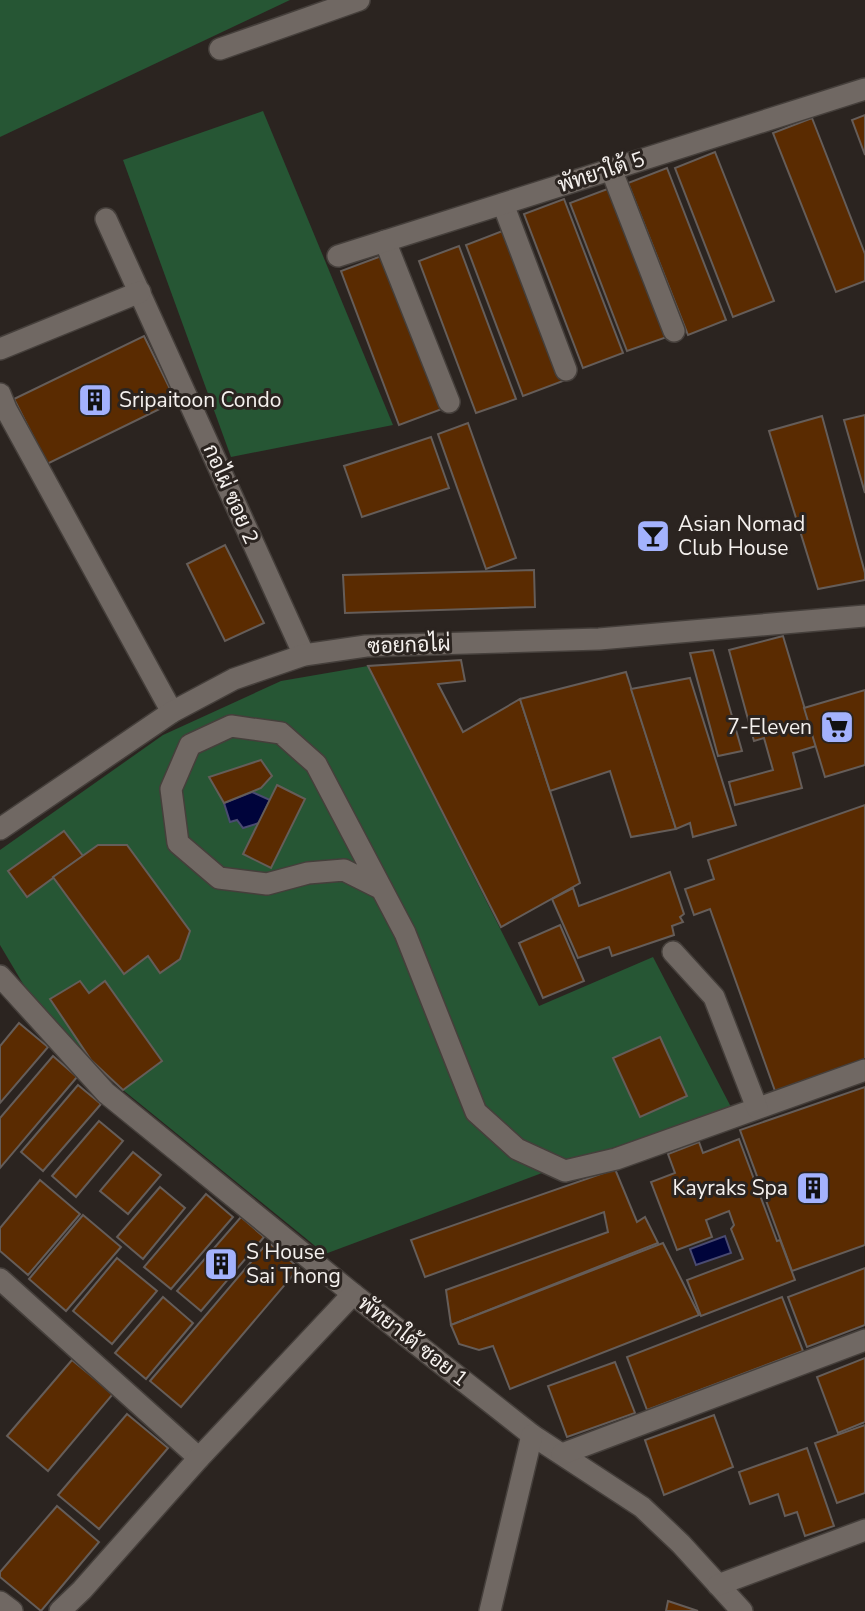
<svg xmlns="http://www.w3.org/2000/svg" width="865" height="1611" viewBox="0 0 865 1611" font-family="'Nunito Sans',Sarabun,sans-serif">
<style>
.green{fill:#265634}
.water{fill:#00043b;stroke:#4a4b71;stroke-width:2}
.building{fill:#5a2b01;stroke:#655d59;stroke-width:2}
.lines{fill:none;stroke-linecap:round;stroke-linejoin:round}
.minor-casing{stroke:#453f3b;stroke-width:24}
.minor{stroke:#706863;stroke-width:21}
.labels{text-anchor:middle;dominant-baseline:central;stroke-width:6;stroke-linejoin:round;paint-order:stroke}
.street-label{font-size:21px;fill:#f5f1ee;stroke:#2b2420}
.poi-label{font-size:21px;fill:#f5f1ee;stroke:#2b2420;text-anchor:start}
</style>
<rect width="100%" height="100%" fill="#2b2420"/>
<g class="green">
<path d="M0 0H290L0 137Z"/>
<path d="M263 111 393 425 231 457 123 160Z"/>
<path d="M368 666 539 1006 653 957 731 1107 566 1164 325 1254 123 1090 32 999 0 945V850L163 735 281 681Z"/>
</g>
<g class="water">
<path d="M252 792 270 800 259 823 243 828 237 820 230 822 224 803Z"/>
<path d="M725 1236 731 1253 696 1265 690 1249Z"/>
</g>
<g class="building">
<path d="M865 115V155L852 120Z"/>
<path d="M812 118 865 254V281L836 292 773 133Z"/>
<path d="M715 152 774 301 733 317 675 168Z"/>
<path d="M667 168 726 320 688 335 628 183Z"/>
<path d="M610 188 667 337 627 351 570 203Z"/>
<path d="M564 199 623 353 583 368 524 214Z"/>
<path d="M505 230 563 381 523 396 466 245Z"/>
<path d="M459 246 516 399 476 413 419 261Z"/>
<path d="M384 255 442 409 399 425 341 271Z"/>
<path d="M144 336 176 401 47 464 14 399Z"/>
<path d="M865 415V493L844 420Z"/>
<path d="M822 416 865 573V580L818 589 769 431Z"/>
<path d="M468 423 516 558 486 569 438 434Z"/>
<path d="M431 437 449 488 362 517 344 466Z"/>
<path d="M225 545 264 623 225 641 187 564Z"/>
<path d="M534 570 535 607 345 613 343 575Z"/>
<path d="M783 636 816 746 793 753 802 788 735 805 729 782 773 770 764 738 754 741 729 650Z"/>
<path d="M713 650 742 751 718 756 690 653Z"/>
<path d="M461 660 465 681 438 684 463 732 520 699 580 883 501 927 368 666Z"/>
<path d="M626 672 676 829 631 837 610 771 550 791 520 699Z"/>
<path d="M690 678 736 825 693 837 690 823 676 829 631 689Z"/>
<path d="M865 690V765L825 777 804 708Z"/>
<path d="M261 760 272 776 261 788 224 803 209 777Z"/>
<path d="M277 785 305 799 271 868 243 854Z"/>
<path d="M865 805V1060L775 1091 710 909 694 915 685 889 714 879 708 860Z"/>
<path d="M64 831 83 856 27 897 8 871Z"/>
<path d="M98 845H127L190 931 180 959 160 973 148 956 124 974 53 877Z"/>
<path d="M670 872 684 914 680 917 683 922 672 926 674 935 612 956 609 947 578 958 552 899 573 888 579 906Z"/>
<path d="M560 925 584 981 543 998 519 943Z"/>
<path d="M80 981 89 993 105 981 162 1061 123 1090 91 1060 50 999Z"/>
<path d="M19 1023 48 1047 0 1103V1046Z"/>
<path d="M660 1037 687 1096 640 1117 613 1058Z"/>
<path d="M53 1056 77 1077 0 1168V1118Z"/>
<path d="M78 1085 101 1104 43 1171 21 1152Z"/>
<path d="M865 1087V1245L792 1271 740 1130Z"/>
<path d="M99 1121 123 1141 76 1197 52 1176Z"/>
<path d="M739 1139 777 1241 780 1240 795 1280 701 1316 687 1280 743 1259 731 1229 734 1225 729 1211 706 1220 712 1237 677 1250 651 1182 675 1173 668 1154 699 1142 703 1153Z"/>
<path d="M133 1152 161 1175 128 1214 100 1191Z"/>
<path d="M615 1169 637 1222 645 1217 658 1243 451 1325 446 1290 608 1232 604 1212 425 1277 411 1240Z"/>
<path d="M40 1180 80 1214 28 1275 0 1251V1228Z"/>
<path d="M160 1187 185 1208 143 1259 117 1237Z"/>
<path d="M206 1194 233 1217 171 1289 144 1267Z"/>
<path d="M83 1215 121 1247 66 1311 29 1279Z"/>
<path d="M241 1217 264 1237 201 1311 177 1291Z"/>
<path d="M268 1242 299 1268 181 1407 150 1381Z"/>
<path d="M663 1243 699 1315 510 1389 493 1346 479 1350 459 1344 451 1325Z"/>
<path d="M117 1258 157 1291 112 1344 73 1311Z"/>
<path d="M865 1268V1325L807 1347 788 1297Z"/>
<path d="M163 1297 193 1323 146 1379 115 1353Z"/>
<path d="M782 1297 803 1351 647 1410 627 1357Z"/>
<path d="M865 1358V1422L838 1433 817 1377Z"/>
<path d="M72 1360 113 1394 48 1471 7 1436Z"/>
<path d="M615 1362 635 1413 567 1437 548 1386Z"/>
<path d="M127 1414 168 1448 99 1529 58 1495Z"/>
<path d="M714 1415 733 1467 664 1495 645 1440Z"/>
<path d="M865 1425V1493L837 1503 815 1443Z"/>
<path d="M807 1448 834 1526 805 1536 797 1512 785 1516 778 1494 750 1504 739 1472Z"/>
<path d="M57 1506 99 1542 41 1611 0 1577V1572Z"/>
<path d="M668 1601 698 1611H666Z"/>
</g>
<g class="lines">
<g class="minor-casing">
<g id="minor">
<path d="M220 49 359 0"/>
<path d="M611 169 674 331"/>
<path d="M503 204 566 370"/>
<path d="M106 219 304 655"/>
<path d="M385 241 449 402"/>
<path d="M338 256 865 89"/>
<path d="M0 349 140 292"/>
<path d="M0 394 6 409 172 712"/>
<path d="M0 829 172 712 234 679 304 655 366 646 599 639 865 616"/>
<path d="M382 889 344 870 308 873 267 884 219 878 178 843 171 789 190 745 231 726 281 733 316 764 405 933 476 1112 517 1149 565 1171 616 1159 865 1070"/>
<path d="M673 952 714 997 757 1108"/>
<path d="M0 976 106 1093 353 1294 532 1435 642 1507 681 1544 742 1611"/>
<path d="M0 1279 199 1458"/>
<path d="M562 1454 865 1340"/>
<path d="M718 1585 865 1530"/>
<path d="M0 1602 12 1611"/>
<path d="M60 1611 82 1590 199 1458 353 1294"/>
<path d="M490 1611 532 1435"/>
</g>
</g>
<use href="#minor" class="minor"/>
</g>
<defs>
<g id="building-square" transform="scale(1.75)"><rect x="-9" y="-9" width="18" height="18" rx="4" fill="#a3b2fd" stroke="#2b2420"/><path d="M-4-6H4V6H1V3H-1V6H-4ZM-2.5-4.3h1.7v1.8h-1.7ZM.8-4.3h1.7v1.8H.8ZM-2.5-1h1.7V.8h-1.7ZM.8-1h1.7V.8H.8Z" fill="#111"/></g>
<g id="bar-square" transform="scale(1.75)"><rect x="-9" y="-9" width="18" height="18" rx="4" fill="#a3b2fd" stroke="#2b2420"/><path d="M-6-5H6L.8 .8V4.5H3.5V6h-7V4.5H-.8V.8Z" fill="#111"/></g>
<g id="supermarket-square" transform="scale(1.75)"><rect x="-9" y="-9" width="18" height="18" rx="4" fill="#a3b2fd" stroke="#2b2420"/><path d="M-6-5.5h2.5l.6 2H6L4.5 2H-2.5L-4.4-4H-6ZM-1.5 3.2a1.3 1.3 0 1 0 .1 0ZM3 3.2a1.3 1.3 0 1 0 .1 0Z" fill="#111"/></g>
</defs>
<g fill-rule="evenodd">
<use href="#building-square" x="95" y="400"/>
<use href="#bar-square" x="653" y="536"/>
<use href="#supermarket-square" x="837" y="727"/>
<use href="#building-square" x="813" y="1188"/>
<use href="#building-square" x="221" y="1264"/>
</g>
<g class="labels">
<g class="street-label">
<text transform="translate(601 172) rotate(-18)">พัทยาใต้ 5</text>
<text transform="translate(231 494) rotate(66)">กอไผ่ ซอย 2</text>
<text transform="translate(409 645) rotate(-2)">ซอยกอไผ่</text>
<text transform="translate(413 1341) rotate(38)">พัทยาใต้ ซอย 1</text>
</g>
<g class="poi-label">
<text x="119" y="400">Sripaitoon Condo</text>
<text x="678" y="524">Asian Nomad<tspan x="678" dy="24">Club House</tspan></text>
<text x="812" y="727" text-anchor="end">7-Eleven</text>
<text x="788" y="1188" text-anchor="end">Kayraks Spa</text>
<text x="246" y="1252">S House<tspan x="246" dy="24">Sai Thong</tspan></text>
</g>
</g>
</svg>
